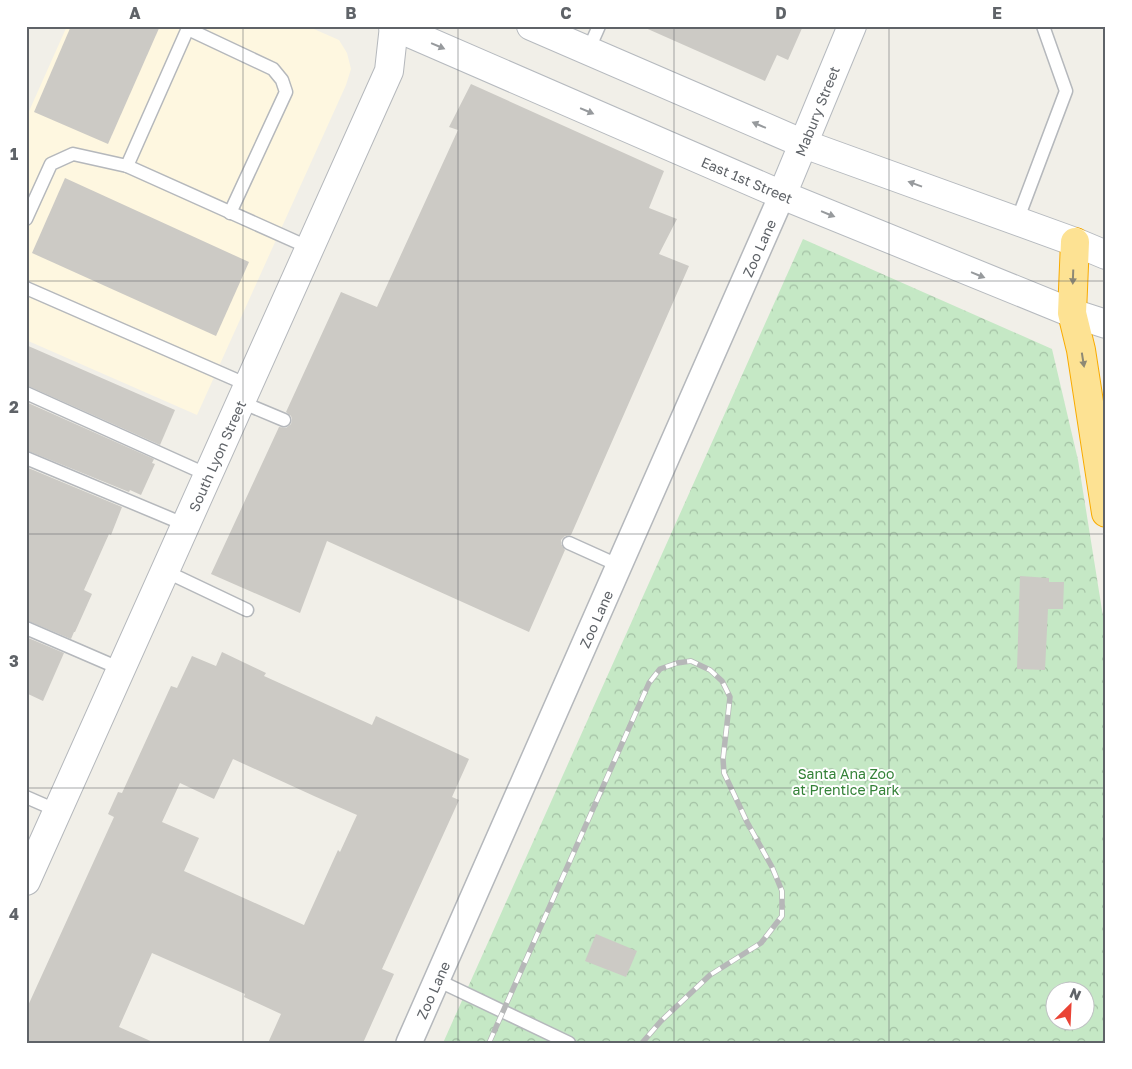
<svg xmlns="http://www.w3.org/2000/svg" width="1132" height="1069" viewBox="0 0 1132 1069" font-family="'Golos Text',sans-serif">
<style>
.commercial{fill:#fef7e0}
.park{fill:url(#park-crowns);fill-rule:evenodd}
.building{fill:#cccac5;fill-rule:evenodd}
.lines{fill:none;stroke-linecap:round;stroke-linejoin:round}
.service-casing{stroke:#b5b8bc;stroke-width:15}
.minor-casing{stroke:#b5b8bc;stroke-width:28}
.tertiary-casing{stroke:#b5b8bc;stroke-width:30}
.secondary-casing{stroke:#b6babf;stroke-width:30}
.motorway-casing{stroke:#f9ab00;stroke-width:30}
.service{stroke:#fff;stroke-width:12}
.minor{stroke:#fff;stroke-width:25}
.tertiary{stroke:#fff;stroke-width:28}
.secondary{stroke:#fff;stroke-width:28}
.motorway{stroke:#fde293;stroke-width:28}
.rail-casing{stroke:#b6b7b8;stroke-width:5.5}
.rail{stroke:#fff;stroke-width:4;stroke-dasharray:11;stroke-linecap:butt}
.oneway{fill:#979a9d}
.oneway2{fill:#8e8975}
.grid{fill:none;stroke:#5f6368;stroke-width:1;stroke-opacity:0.55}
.labels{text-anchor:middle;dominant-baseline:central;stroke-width:4;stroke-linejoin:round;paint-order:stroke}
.street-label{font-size:14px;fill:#5f6368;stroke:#fff}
.park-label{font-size:14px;fill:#348238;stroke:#fff}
.neatline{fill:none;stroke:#5f6368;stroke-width:2}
.grid-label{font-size:16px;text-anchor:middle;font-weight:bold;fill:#5f6368}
</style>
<defs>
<pattern id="park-crowns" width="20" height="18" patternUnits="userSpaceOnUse" patternTransform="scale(1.25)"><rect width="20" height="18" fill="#c5e8c5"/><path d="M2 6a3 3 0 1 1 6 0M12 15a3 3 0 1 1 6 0" fill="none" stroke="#a3c0a4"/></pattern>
</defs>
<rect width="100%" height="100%" fill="#f1efe8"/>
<path class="commercial" d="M67 26H307L339 40 347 53 351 69 346 85 197 415 26 340V118Z"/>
<path class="park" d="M803 239 1052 349 1078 460 1106 635V1043H443ZM1054 992H1084V1022H1054Z"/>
<g class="building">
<path d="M71 26H160L108 144 34 112Z"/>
<path d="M641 26H803L788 60 777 55 765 81Z"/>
<path d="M471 84 664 171 649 208 677 219 659 254 689 266 571 535 565 536 561 540V544L565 550 529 632 327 541 300 613 211 574 279 427 286 428 291 424 292 419 291 416 286 412 341 292 377 307 458 130 449 127Z"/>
<path d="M65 178 249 262 216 336 32 253Z"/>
<path d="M26 345 175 410 160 445 26 385Z"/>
<path d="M26 402 154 459 152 463 155 464 141 495 130 490 129 492 26 450Z"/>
<path d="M26 467 122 507 111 535 109 534 84 590 92 594 75 632H74L71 639 26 620Z"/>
<path d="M1020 576 1049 578V582H1064L1063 609H1048L1045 670 1017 669Z"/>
<path d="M26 637 64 653 43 701 26 693Z"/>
<path d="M222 652 266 673 264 676 372 725 376 716 469 759 452 797 459 800 382 969 394 974 363 1043H268L281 1014 244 997 245 994 152 953 119 1027 155 1043H26V1010L114 817 108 814 118 792 122 793 171 686 177 688 192 656 216 666ZM233 759 314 796 357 815 340 852 338 850 304 925 184 871 199 838 162 822 180 783 214 799Z"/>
<path d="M596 934 637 951 626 977 585 961Z"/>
</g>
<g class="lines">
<g class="service-casing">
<g id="service">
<path d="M188 29 273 69 282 80 286 92 230 213"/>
<path d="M588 51 599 26"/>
<path d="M127 166 189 26"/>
<path d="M26 219 51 164 73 154 127 166 310 248"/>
<path d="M1017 221 1066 91 1043 26"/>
<path d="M26 288 248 385"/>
<path d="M26 393 208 475"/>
<path d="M241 402 284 420"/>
<path d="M26 458 186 525"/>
<path d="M569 543 620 566"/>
<path d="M165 571 247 610"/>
<path d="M26 628 121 669"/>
<path d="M26 797 58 811"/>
<path d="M437 980 569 1043"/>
</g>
</g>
<g class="minor-casing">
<path id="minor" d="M409 1043 782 195"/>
</g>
<g class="tertiary-casing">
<path id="tertiary" d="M26 881 389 71 394 26"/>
</g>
<g class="secondary-casing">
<g id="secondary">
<path d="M393 26 782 195 1072 313 1106 324"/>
<path d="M531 26 804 144 1075 242 1106 255"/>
<path d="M782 195 852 26"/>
</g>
</g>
<g class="motorway-casing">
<path id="motorway" d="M1075 242 1072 313 1081 350 1106 513"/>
</g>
<use href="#service" class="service"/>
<use href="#minor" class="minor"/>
<use href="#tertiary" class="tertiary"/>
<use href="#secondary" class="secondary"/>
<use href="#motorway" class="motorway"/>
<g class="rail-casing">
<path id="rail" d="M489 1043 649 683 660 669 677 663 691 661 710 670 722 681 730 697 723 759 724 773 747 822 772 867 782 891V916L761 943 710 975 661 1021 642 1043"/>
</g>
<use href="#rail" class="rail"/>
</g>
<defs><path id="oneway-solid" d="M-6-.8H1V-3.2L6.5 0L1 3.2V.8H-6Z" transform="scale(1.25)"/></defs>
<g class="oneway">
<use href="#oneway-solid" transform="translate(438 46) rotate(23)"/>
<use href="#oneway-solid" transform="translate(587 111) rotate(23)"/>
<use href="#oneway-solid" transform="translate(759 125) rotate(-157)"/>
<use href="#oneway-solid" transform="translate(915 184) rotate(-160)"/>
<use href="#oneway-solid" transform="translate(828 214) rotate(22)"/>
<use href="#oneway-solid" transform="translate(978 275) rotate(22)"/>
</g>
<g class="oneway2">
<use href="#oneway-solid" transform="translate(1073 277) rotate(92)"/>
<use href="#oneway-solid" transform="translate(1083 360) rotate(81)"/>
</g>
<path class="grid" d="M243 26V1043M458 26V1043M674 26V1043M889 26V1043M26 281H1106M26 534H1106M26 788H1106"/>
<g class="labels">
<g class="street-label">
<text transform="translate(817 111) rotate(-68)">Mabury Street</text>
<text transform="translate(747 180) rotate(23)">East 1st Street</text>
<text transform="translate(759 248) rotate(-66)">Zoo Lane</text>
<text transform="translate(217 456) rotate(-66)">South Lyon Street</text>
<text transform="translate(596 619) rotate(-66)">Zoo Lane</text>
<text transform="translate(433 990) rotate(-66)">Zoo Lane</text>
</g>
<g class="park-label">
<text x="846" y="773">Santa Ana Zoo<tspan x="846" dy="16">at Prentice Park</tspan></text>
</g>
</g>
<rect width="1132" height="1069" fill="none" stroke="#ffffff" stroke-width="55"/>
<g transform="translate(1070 1006) rotate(24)"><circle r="24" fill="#ffffff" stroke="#bfc1c3"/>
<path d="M0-4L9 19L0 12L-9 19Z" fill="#ea4335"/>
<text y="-8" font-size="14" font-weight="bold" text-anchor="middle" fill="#5f6368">N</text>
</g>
<rect x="28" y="28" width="1076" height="1014" class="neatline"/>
<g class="grid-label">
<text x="135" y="19">A</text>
<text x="351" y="19">B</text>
<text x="566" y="19">C</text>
<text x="781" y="19">D</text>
<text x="997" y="19">E</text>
<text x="14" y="160">1</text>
<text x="14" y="413">2</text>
<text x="14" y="667">3</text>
<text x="14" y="920">4</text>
</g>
</svg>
